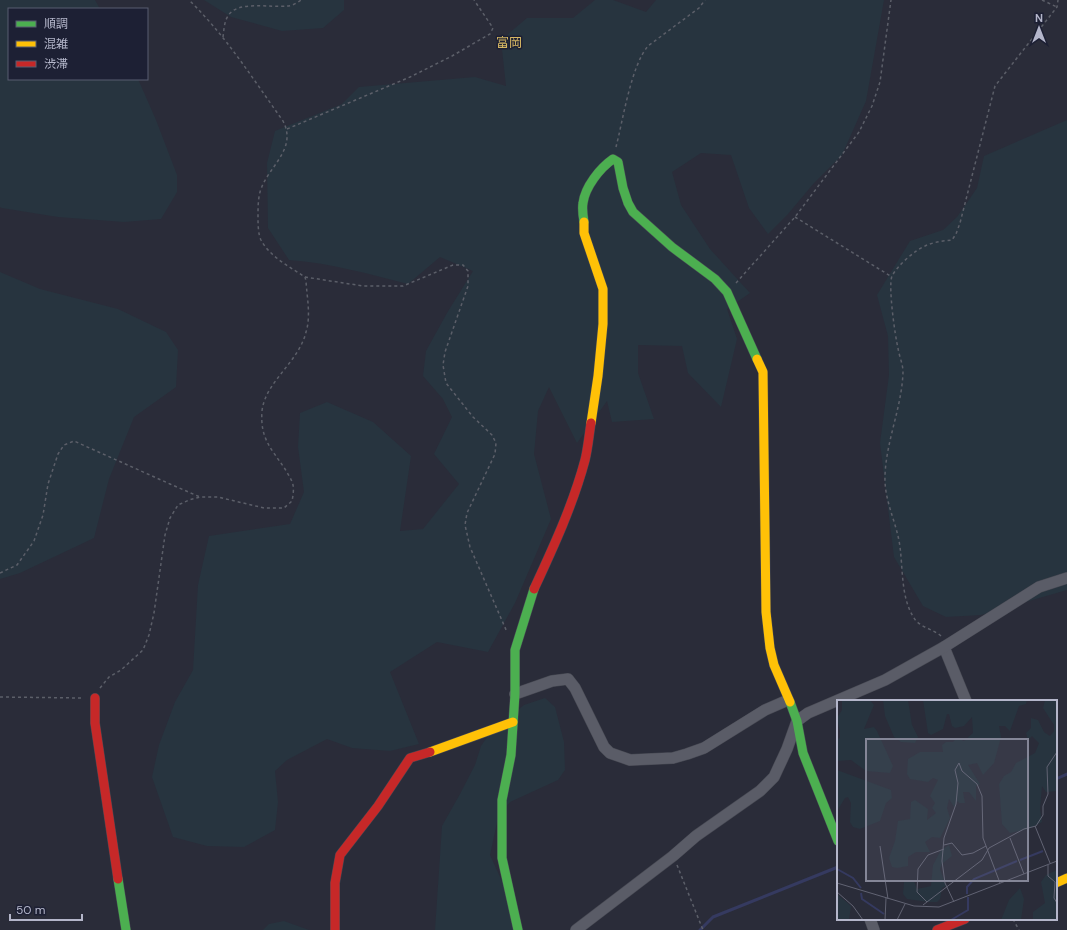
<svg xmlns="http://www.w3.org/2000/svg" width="1067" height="930" viewBox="0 0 1067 930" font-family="'DM Sans','Noto Sans JP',sans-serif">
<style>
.green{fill:#27343f}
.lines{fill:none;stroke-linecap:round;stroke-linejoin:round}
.stream{stroke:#353a60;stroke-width:3}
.street-casing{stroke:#464852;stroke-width:12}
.fast-casing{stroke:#464852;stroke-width:10}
.slow-casing{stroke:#464852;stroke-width:10}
.jam-casing{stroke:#464852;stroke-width:10}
.path{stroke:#5c5f69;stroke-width:1.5;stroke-dasharray:3 3;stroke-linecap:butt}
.street{stroke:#5a5c67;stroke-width:11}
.fast{stroke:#4caf50;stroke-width:9}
.slow{stroke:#ffc107;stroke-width:9}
.jam{stroke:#c62828;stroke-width:9}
.labels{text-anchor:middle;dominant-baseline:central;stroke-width:3;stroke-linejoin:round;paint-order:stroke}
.quarter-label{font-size:13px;fill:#d6b763;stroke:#1d2034}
.inset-river{fill:none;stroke:#353a60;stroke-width:2}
.inset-road{fill:none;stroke:#616373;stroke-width:1}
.view{fill:#848697;fill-opacity:0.15;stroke:#848697;stroke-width:2}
.inset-edge{fill:none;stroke:#b4b6ca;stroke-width:2}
</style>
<rect width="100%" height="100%" fill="#2a2c39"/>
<g class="green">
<path d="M0 0H95L100 9H9V79H138L156 120 177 175V192L161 219 124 222 58 217 2 208 0 207Z"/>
<path d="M204 0H344V10L323 28 282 31 231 17Z"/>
<path d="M595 0H613L646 12 656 0H884L866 101 842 155 814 183 788 214 768 234 749 208 731 155 701 153 672 172 681 205 710 249 750 293 727 309 737 339 721 407 688 373 682 346 638 345V373L654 419 612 422 607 401 577 443 549 387 538 411 534 454 551 519 515 603 488 652 437 642 390 672 419 744 390 751 352 748 327 739 287 760 275 771 278 802 275 830 244 847 207 846 173 837 152 777 159 745 175 702 193 670 198 585 209 536 290 524 304 492 298 447 300 413 327 402 373 422 411 456 400 531 423 529 459 484 434 454 452 417 443 399 423 376 426 351 447 313 473 271 440 257 408 284C369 274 330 263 289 260L268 228 267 163 275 131 342 104 359 87 475 77 506 86 501 40 527 18H573Z"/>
<path d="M1067 120V590L981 615 946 617 923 606 894 557 880 443 889 375 888 336 877 295 910 241 943 230 957 217 977 188 984 156Z"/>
<path d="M0 272 40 289 118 309 166 332 178 350 176 387 134 417 109 479 94 538 20 573 0 579Z"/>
<path d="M545 698 555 707 564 742 565 770 558 780 510 802 498 818 490 855 524 930H435L442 826 460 794 475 765 481 746 492 730 524 705Z"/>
<path d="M284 921 309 930H263L269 924Z"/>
</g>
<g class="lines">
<g class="stream">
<path d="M1056 779 1067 774"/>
<path d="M700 930 713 917 838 867"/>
</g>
<g class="street-casing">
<g id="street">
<path d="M944 647 966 701"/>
<path d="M515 694 552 681 568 679 575 688 604 747 610 753 630 760 673 758 687 754 704 748 765 710 788 700"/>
<path d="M870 919 874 930"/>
<path d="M576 930 673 856 696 836 760 791 774 777 787 749 797 721 808 713 885 680 944 647 1039 587 1067 578"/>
</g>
</g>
<g class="fast-casing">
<g id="fast">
<path d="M584 222C583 216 582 209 583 203 585 187 600 168 613 159L618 162 623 188 628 203 633 212 672 247 715 279 727 292 757 359"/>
<path d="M790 702 797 721 803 753 838 841"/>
<path d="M118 879 126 930"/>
<path d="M518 930 502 858V800L511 755 515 694V650L534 589"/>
</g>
</g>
<g class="slow-casing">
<g id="slow">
<path d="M584 222V233L603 289V324L598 376 591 423"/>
<path d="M757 359 763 372 766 612 770 648 774 665 790 702"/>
<path d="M430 752 513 722"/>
<path d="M1056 883 1067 878"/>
</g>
</g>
<g class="jam-casing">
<g id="jam">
<path d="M534 589C553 548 573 505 585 460 588 448 589 435 591 423"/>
<path d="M95 698V723L118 879"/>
<path d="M335 930V883L340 855 378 806 410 758 430 752"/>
<path d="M937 930 965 919"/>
</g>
</g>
<g class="path">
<path d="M1042 0 1057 7"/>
<path d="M223 37C224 30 224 22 228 16 237 0 271 8 287 6 292 6 297 3 301 0"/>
<path d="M287 129 410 77 452 56 490 34 493 28 474 0"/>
<path d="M616 147C623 120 631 66 648 46L699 8 705 0"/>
<path d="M795 217 892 277"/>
<path d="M305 277 363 286H403L453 265H463L468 271V286L445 352 443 365 446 383 473 417 492 435 496 443 495 454 467 513 465 525 470 547 507 632"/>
<path d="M736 283 795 217 859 132 872 106 880 82 891 0"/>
<path d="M0 573 17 565 34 541 43 515 48 484 58 454 64 445 74 441 170 484 200 497"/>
<path d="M941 636C933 629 919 627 914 618 901 598 903 570 900 547 897 523 884 501 885 476 886 441 902 407 903 372 903 364 899 356 898 348 895 336 888 286 892 276 897 266 915 250 925 246 933 242 943 241 952 240L956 234 960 223 995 86 1057 7 1058 0"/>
<path d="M100 688 109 677 121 670 143 650 149 635 154 613 165 535 170 518 178 505 189 500 200 497H218L264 508H284L292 501C293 496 294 490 293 485 292 480 288 474 285 469 271 448 260 439 262 411 265 382 299 362 306 332 311 316 307 298 306 281L305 277C290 267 270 257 261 240 258 234 258 223 258 216 258 208 258 200 260 192 267 167 298 150 283 121 253 79 226 36 189 0"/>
<path d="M0 697 82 698"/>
<path d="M677 865 703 930"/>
<path d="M1013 919 1019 930"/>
</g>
<use href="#street" class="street"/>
<use href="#fast" class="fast"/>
<use href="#slow" class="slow"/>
<use href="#jam" class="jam"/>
</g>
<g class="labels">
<g class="quarter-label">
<text x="509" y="42">富岡</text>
</g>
</g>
<g transform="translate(837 700)">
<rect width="220" height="220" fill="#2a2c39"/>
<path d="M5 0H33L37 5 27 29 37 27 40 31 56 66 53 73 29 71 14 60 0 61V39L3 38V32L0 18 5 10ZM46 0H71L75 25 81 37 78 43 64 42 57 37 48 16ZM86 0H190L189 4 182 6 173 31 168 26H162L164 37 157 63 146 75 140 63 131 65 143 84 139 86V101L132 92H126L128 103H122L121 101 117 107 112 99 110 108 113 118 103 138 95 137 88 142 93 152H79L71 157V166L60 168 55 167 52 158 58 141 61 121 73 119 74 102 78 100 91 109 90 120 99 113 95 108 98 103 93 96 101 80 96 78 91 82 73 79 70 74 71 59 83 52H106L105 45 109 42H116L120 38 127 41 136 33 135 17 127 26 118 28 115 26 112 14H110L106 29 94 35 91 33ZM208 0H220V91L209 92 205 86 203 109 205 122 192 129 173 133 165 124 162 84 167 76 174 72 179 63 198 53 202 43 195 36 191 40 189 33 194 28V18L201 20 207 32 213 36 217 31V25L206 8ZM0 70 54 90 55 98 49 103 43 121 23 129 16 127 13 122 14 103 11 97 8 98 0 111ZM112 145 115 156 105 164 103 169 109 186 105 188 103 199 100 202H92L70 199 66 194 67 182 72 180 77 181 80 189 94 186 96 165 104 150ZM220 170V220H196V212L208 203 204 182 209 175ZM183 188 187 199 184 220H164L172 200ZM0 194 14 206 12 220H0Z" fill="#27343f"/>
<path class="inset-river" d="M183 160 206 151M0 169 16 178 24 188M24 193 25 199 47 214M130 194V187L137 179 180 161M114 220 131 210V197"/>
<path class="inset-road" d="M122 63 125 71 140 84 145 96 146 138 163 183M198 126 213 163M173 138 187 174M107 145 115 143 125 155 136 153 149 146M43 146 51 199M211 165V176L218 182 217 198 220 203M0 183 77 206 102 207 220 161M0 192 16 206 26 220M90 202 80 192 81 169 91 155 107 149M117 202 108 183 105 161 107 138 119 104 121 83 118 70 122 63M86 205 145 160 152 148 187 129 199 126 206 115V106L211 94 210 67 220 52M48 220 49 198M60 220 68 204"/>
<path class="view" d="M29 39H191V181H29Z"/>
<rect width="220" height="220" class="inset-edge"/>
</g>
<rect x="8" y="8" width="140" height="72" fill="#1d2034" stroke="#595c70"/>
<rect x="16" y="21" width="20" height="6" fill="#4caf50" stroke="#595c70"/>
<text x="44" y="28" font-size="12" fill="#b4b6ca">順調</text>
<rect x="16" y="41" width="20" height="6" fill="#ffc107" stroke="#595c70"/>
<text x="44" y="48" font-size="12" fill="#b4b6ca">混雑</text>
<rect x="16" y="61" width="20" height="6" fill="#c62828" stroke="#595c70"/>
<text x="44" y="68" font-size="12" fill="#b4b6ca">渋滞</text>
<g transform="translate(1039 28)" stroke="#1d2034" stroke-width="3" paint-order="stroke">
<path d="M0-3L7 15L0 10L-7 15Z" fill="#b4b6ca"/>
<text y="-6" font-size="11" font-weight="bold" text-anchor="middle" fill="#b4b6ca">N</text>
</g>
<path d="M10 914v6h72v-6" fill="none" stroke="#b4b6ca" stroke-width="2"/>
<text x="16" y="914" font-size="12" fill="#b4b6ca" stroke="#1d2034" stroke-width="3" paint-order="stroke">50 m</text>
</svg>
